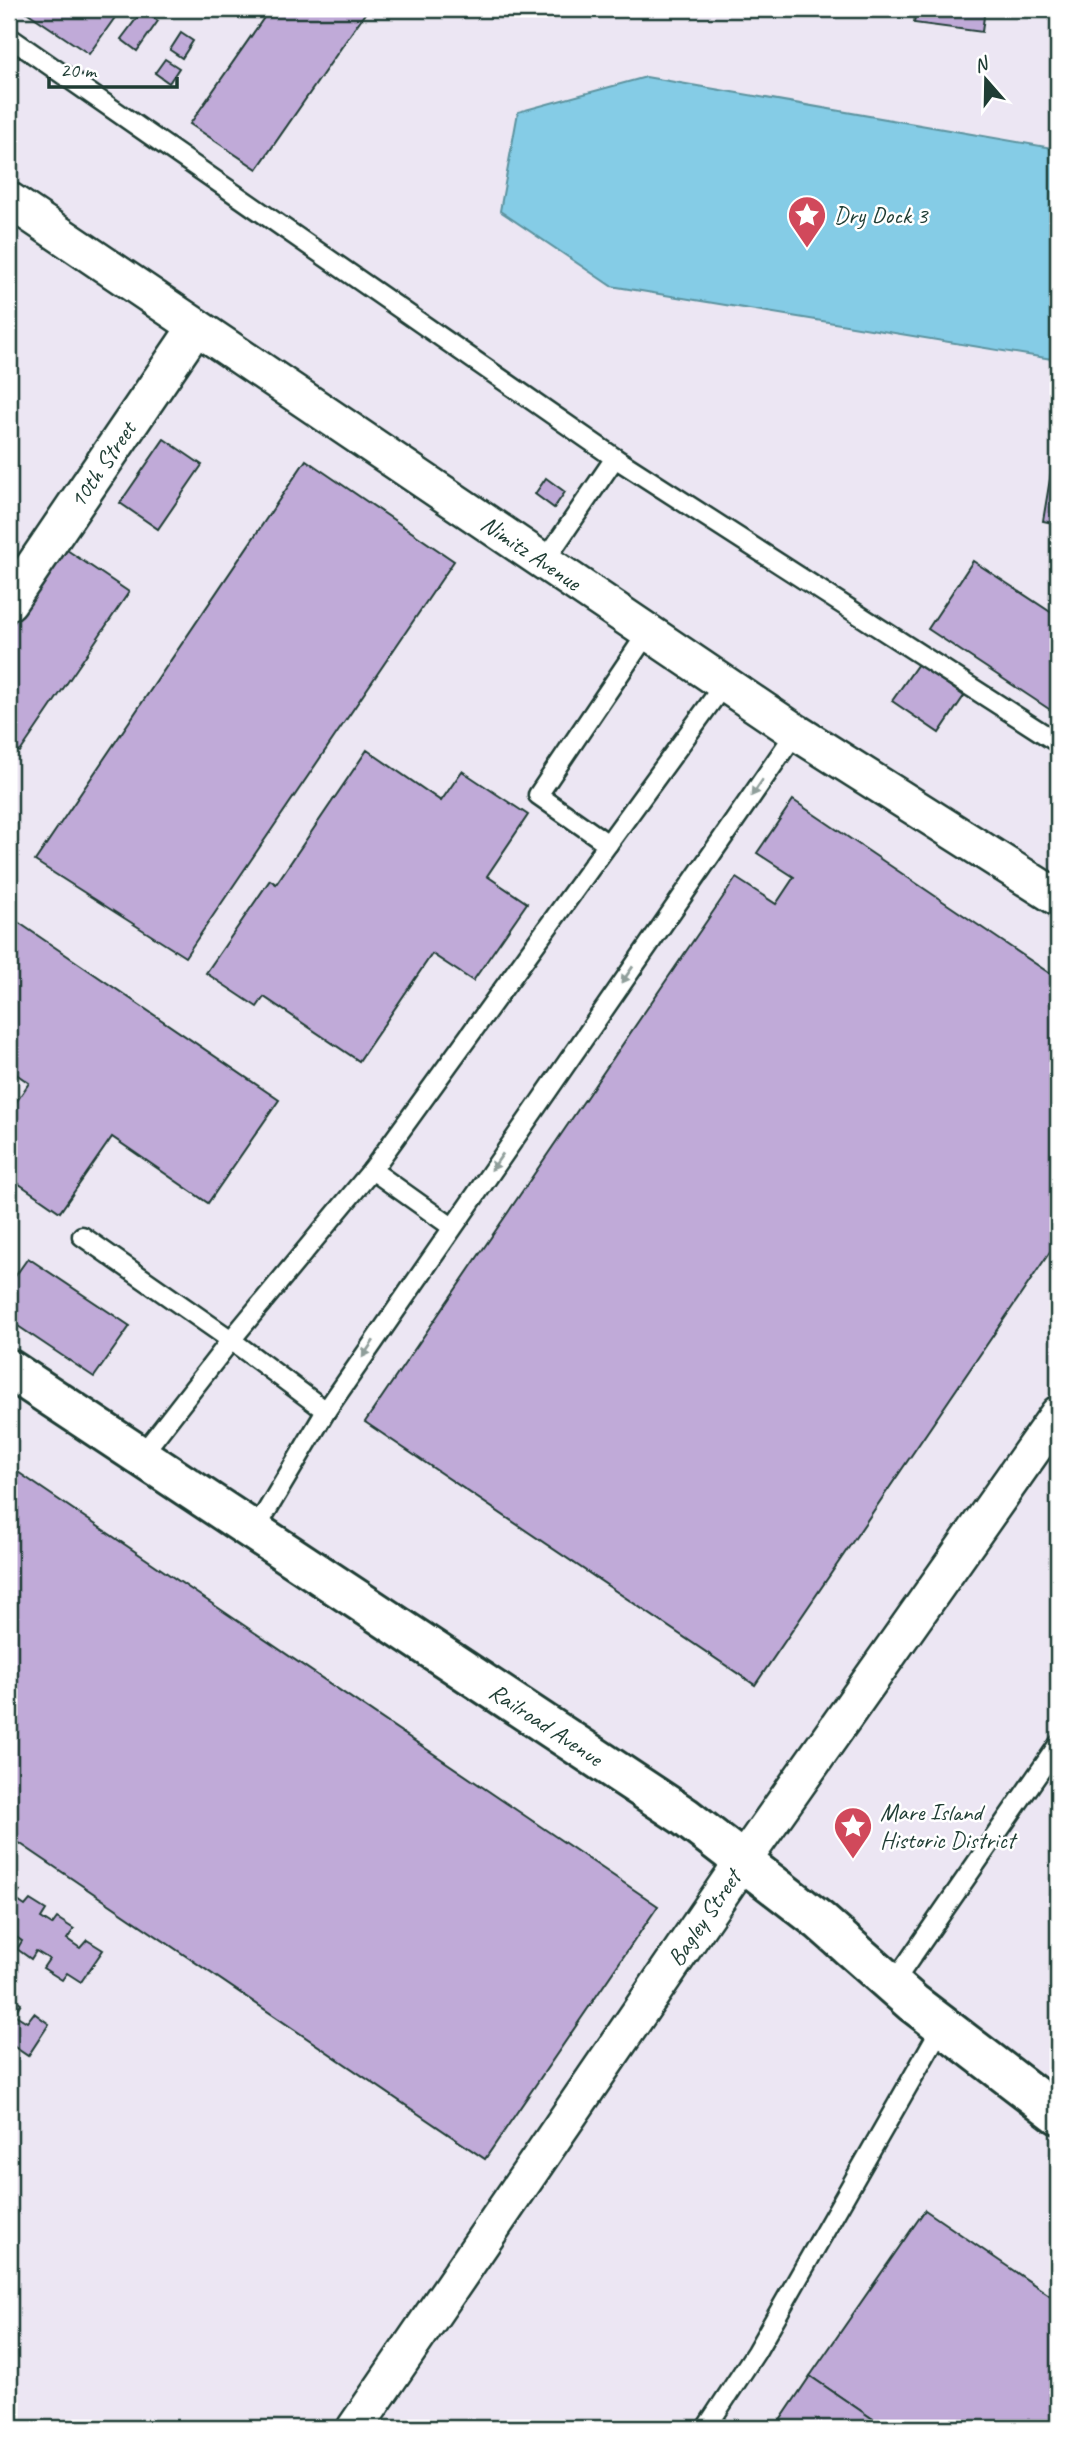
<svg xmlns="http://www.w3.org/2000/svg" width="1067" height="2437" viewBox="0 0 1067 2437" font-family="Caveat,sans-serif">
<style>
.built{fill:#ece6f3}
.water{fill:#85cce6;stroke:#5c939f;stroke-width:2}
.building{fill:#c0aad8;stroke:#1f3d34;stroke-width:2}
.lines{fill:none;stroke-linecap:round;stroke-linejoin:round}
.service-casing{stroke:#1f3d34;stroke-width:23}
.minor-casing{stroke:#1f3d34;stroke-width:40}
.tertiary-casing{stroke:#1f3d34;stroke-width:44}
.service{stroke:#fff;stroke-width:18}
.minor{stroke:#fff;stroke-width:35}
.tertiary{stroke:#fff;stroke-width:38}
.oneway{fill:#8f9e9a}
.labels{text-anchor:middle;dominant-baseline:central;stroke-width:5;stroke-linejoin:round;paint-order:stroke}
.poi-label{font-size:24px;fill:#1f3d34;stroke:#fff;text-anchor:start}
.street-label{font-size:24px;fill:#1f3d34;stroke:#fff}
</style>
<rect width="100%" height="100%" fill="#fff"/>
<filter id="ink" filterUnits="userSpaceOnUse"><feTurbulence type="fractalNoise" baseFrequency=".0143" numOctaves="2"/><feDisplacementMap in="SourceGraphic" scale="14" xChannelSelector="R" yChannelSelector="G"/><feConvolveMatrix kernelMatrix="1 2 1 2 8 2 1 2 1" color-interpolation-filters="sRGB"/></filter>
<g filter="url(#ink)">
<rect class="built" x="9" y="9" width="1049" height="2419"/>
<path class="water" d="M646 77 1058 149V360L611 286 500 211 518 112Z"/>
<g class="building">
<path d="M22 9H121L89 54Z"/>
<path d="M270 9H368L257 169 190 124Z"/>
<path d="M916 9H985L982 32 914 23Z"/>
<path d="M143 10 158 21 137 51 121 39Z"/>
<path d="M181 33 193 41 182 58 170 50Z"/>
<path d="M165 59 179 68 169 83 155 73Z"/>
<path d="M1058 431V524L1043 521Z"/>
<path d="M164 439 202 465 158 529 120 503Z"/>
<path d="M306 460 454 561 185 957 35 861Z"/>
<path d="M546 478 565 492 554 508 535 494Z"/>
<path d="M64 548 129 592 20 752 9 745V630Z"/>
<path d="M973 561 1058 617V715L928 629Z"/>
<path d="M918 664 964 696 939 733 892 701Z"/>
<path d="M367 750 441 801 462 771 528 815 487 876 527 903 473 981 432 954 359 1061 264 997 257 1007 206 973 270 880 276 884Z"/>
<path d="M793 800 1058 979V1240L755 1685 365 1422 736 878 776 904 794 877 757 853Z"/>
<path d="M9 916 279 1100 208 1203 112 1137 60 1212 9 1177V1113L29 1083 9 1069Z"/>
<path d="M28 1258 130 1326 94 1377 9 1320V1285Z"/>
<path d="M9 1466 658 1906 485 2159 9 1836Z"/>
<path d="M9 1884 20 1891 15 1899 25 1906 30 1900 46 1910 41 1918 52 1925 57 1918 74 1929 67 1939 80 1948 87 1940 103 1950 81 1982 67 1973 62 1980 43 1968 49 1959 36 1951 31 1959 17 1949 22 1941 9 1932Z"/>
<path d="M9 1995 21 2003 14 2014 27 2022 34 2013 49 2024 28 2056 13 2046 9 2054Z"/>
<path d="M925 2210 1058 2301V2428H886L810 2376Z"/>
<path d="M810 2376 886 2428H775Z"/>
</g>
<g class="lines">
<g class="service-casing">
<g id="service">
<path d="M9 37 615 458"/>
<path d="M544 562 615 458 1058 743"/>
<path d="M648 632 538 795 608 844 725 683"/>
<path d="M452 1227 372 1170 608 844"/>
<path d="M82 1236 231 1340 326 1411"/>
<path d="M140 1457 231 1340 372 1170"/>
<path d="M254 1532 326 1411 796 732"/>
<path d="M892 1985 1058 1745"/>
<path d="M706 2428 756 2352 942 2026"/>
</g>
</g>
<g class="minor-casing">
<g id="minor">
<path id="s1" d="M9 200 796 732 1058 898"/>
<path id="s2" d="M9 602 196 327"/>
<path id="s3" d="M355 2428 743 1861 1058 1414"/>
</g>
</g>
<g class="tertiary-casing">
<g id="tertiary">
<path id="s4" d="M9 1369 684 1816 820 1921 913 2003 1058 2114"/>
</g>
</g>
<use href="#service" class="service"/>
<use href="#minor" class="minor"/>
<use href="#tertiary" class="tertiary"/>
</g>
<defs><path id="oneway-solid" d="M-6-.8H1V-3.2L6.5 0L1 3.2V.8H-6Z" transform="scale(1.75)"/></defs>
<g class="oneway">
<use href="#oneway-solid" transform="translate(757 788) rotate(125)"/>
<use href="#oneway-solid" transform="translate(627 975) rotate(125)"/>
<use href="#oneway-solid" transform="translate(497 1162) rotate(125)"/>
<use href="#oneway-solid" transform="translate(368 1349) rotate(124)"/>
</g>
</g>
<defs>
<g id="sight-pin" transform="scale(2.0125)"><path d="M0 17L-7.5 6A9.5 9.5 0 1 1 7.5 6Z" fill="#d1495b" stroke="#fff"/><path d="M0-6L1.8-2.2L6-1.7L2.9 1.2L3.7 5.4L0 3.3L-3.7 5.4L-2.9 1.2L-6-1.7L-1.8-2.2Z" fill="#fff"/></g>
</defs>
<g fill-rule="evenodd">
<use href="#sight-pin" x="807" y="215"/>
<use href="#sight-pin" x="853" y="1826"/>
</g>
<g class="labels">
<g class="poi-label">
<text x="834" y="215">Dry Dock 3</text>
<text x="880" y="1812">Mare Island<tspan x="880" dy="28">Historic District</tspan></text>
</g>
<g class="street-label">
<text stroke="none"><textPath href="#s2" startOffset="166">10th Street</textPath></text>
<text stroke="none"><textPath href="#s1" startOffset="630">Nimitz Avenue</textPath></text>
<text stroke="none"><textPath href="#s4" startOffset="644">Railroad Avenue</textPath></text>
<text stroke="none"><textPath href="#s3" startOffset="618">Bagley Street</textPath></text>
</g>
</g>
<rect width="1067" height="2437" fill="none" stroke="#fff" stroke-width="35"/>
<rect x="18" y="18" width="1032" height="2402" fill="none" stroke="#1f3d34" stroke-width="2.5" filter="url(#ink)"/>
<g transform="translate(986 80) rotate(340)" stroke="#ffffff" stroke-width="5" paint-order="stroke">
<path d="M0-5L12 26L0 18L-12 26Z" fill="#1f3d34"/>
<text y="-10" font-size="19" font-weight="bold" text-anchor="middle" fill="#1f3d34">N</text>
</g>
<path d="M49 77v10h128v-10" fill="none" stroke="#1f3d34" stroke-width="3.5"/>
<text x="60" y="77" font-size="21" fill="#1f3d34" stroke="#ffffff" stroke-width="5" paint-order="stroke">20 m</text>
</svg>
